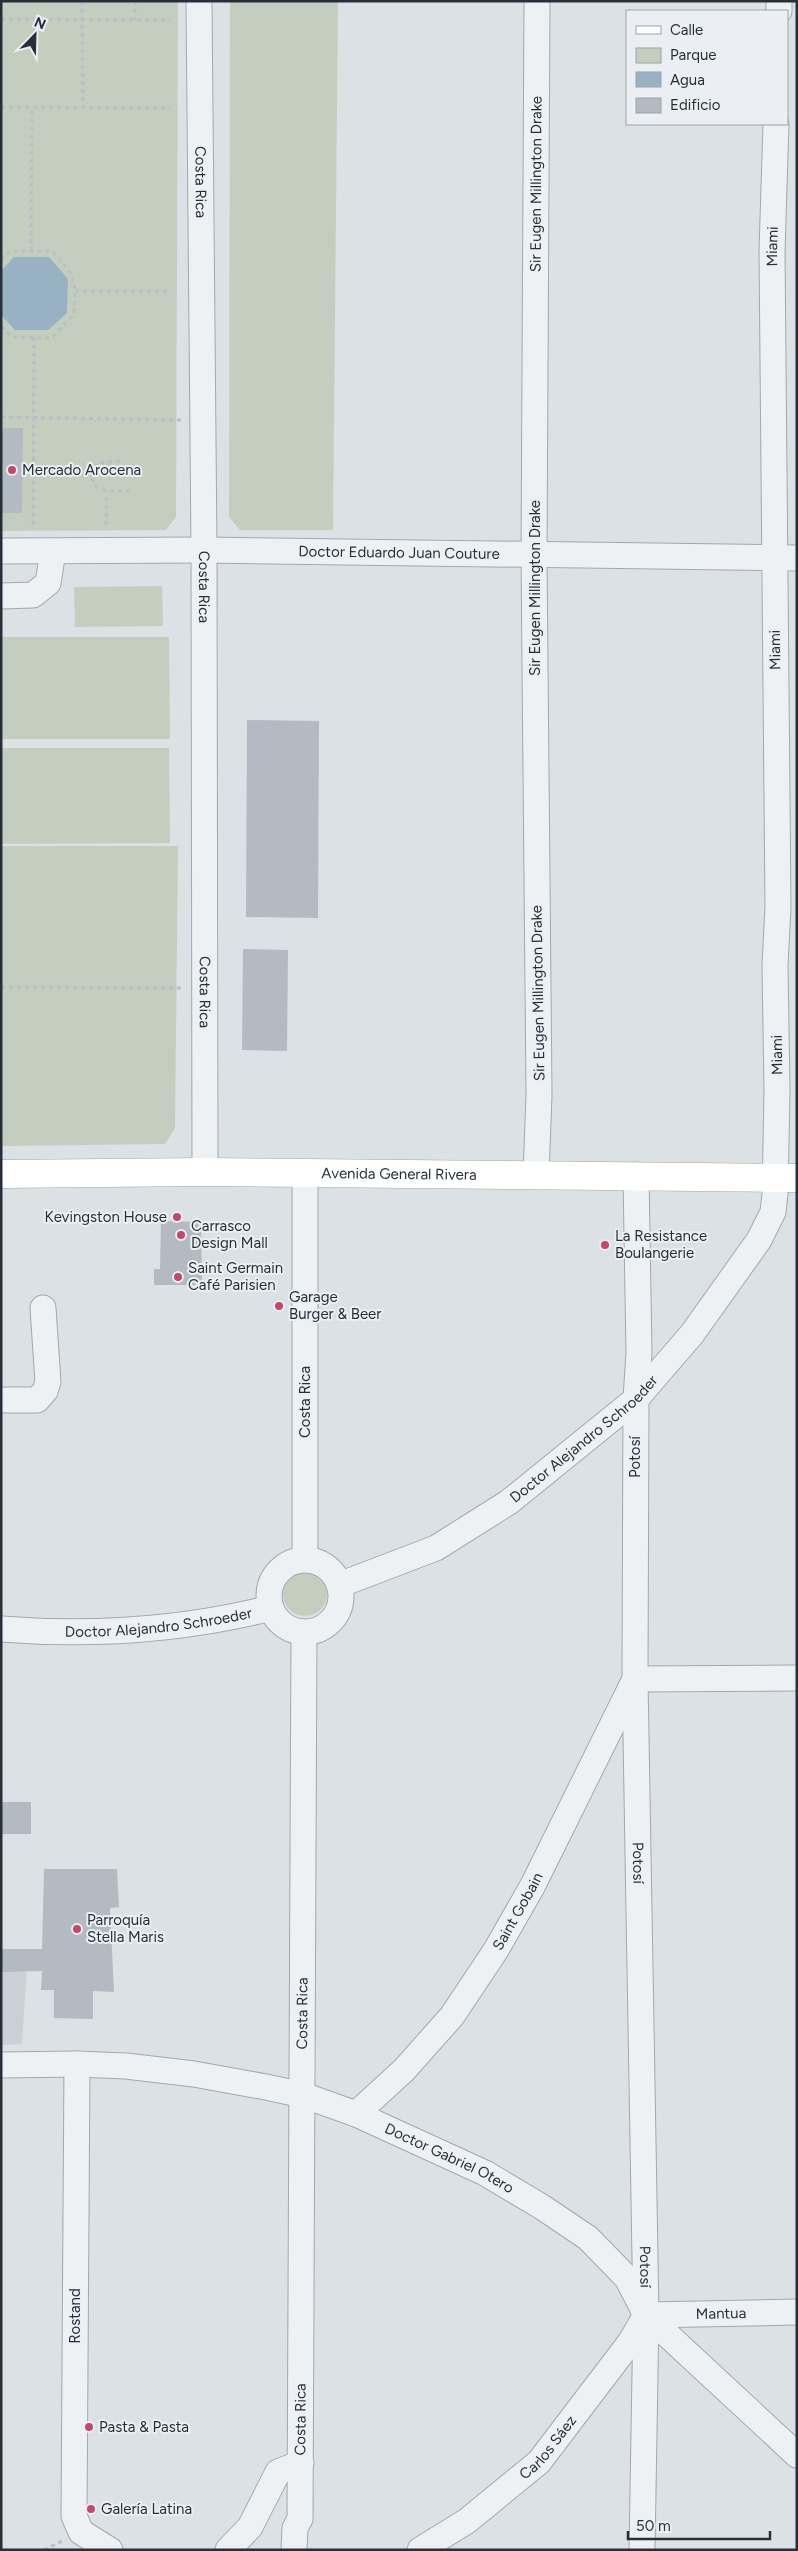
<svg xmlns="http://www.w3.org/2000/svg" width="798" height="2551" viewBox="0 0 798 2551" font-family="Figtree,sans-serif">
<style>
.built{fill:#cad0d6}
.green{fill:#c4cebe}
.water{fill:#99b2c3}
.building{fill:#b4bac1}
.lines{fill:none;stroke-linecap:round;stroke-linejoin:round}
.minor-casing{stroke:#a2a8ae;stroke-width:27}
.major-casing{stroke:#9ca6af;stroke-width:29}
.path{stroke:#babfc4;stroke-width:3;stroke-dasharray:4 4;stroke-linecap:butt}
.minor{stroke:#eef1f4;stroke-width:25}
.major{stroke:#fff;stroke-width:28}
.poi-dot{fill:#c2496a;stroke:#ebeff3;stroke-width:2}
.labels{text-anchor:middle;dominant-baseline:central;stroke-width:4;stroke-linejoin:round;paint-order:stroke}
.street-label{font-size:15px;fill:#27303a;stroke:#ebeff3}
.poi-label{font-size:15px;fill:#27303a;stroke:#ebeff3;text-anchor:start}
</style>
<rect width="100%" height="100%" fill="#dce1e5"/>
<path class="built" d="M1 1949H28L22 2044 1 2045Z"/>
<g class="green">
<path d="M1 1H178L176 517 166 530 1 531Z"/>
<path d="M230 1H338L333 530H240L229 517Z"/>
<path d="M162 586 163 626 75 627 74 587Z"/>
<path d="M1 637H169L170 739H1Z"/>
<path d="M1 748H169L170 843 1 844Z"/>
<path d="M1 846H178L175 1128 165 1144 1 1146Z"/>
<circle cx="305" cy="1594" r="22"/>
</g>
<path class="water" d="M14 257H49L68 279 67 313 48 330H15L1 315V271Z"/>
<g class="building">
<path d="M1 428H23L22 513H1Z"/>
<path d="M247 720 319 721 318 918 246 917Z"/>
<path d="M243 949 288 950 287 1051 242 1050Z"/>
<path d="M161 1221 201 1222 202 1285H154V1269H160Z"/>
<rect x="1" y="1802" width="30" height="32"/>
<path d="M44 1869H117L119 1907 110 1908 114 1992 93 1991V2019L54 2018V1990H41L42 1971 1 1972V1949H42Z"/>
</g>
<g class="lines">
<g class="minor-casing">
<g id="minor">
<path id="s1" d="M199 1 204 550 205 1172"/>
<path d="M779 11V1"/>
<path id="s2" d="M1 551 204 550 797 558"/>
<path d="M1 596 33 595 48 583 53 551"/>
<path id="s3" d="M536 1175 539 1095 534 556 537 1"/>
<path id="s4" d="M636 1175 639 1353 636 1399 635 1679 646 2315 642 2550"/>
<path d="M1 1400H37L45 1391 48 1382 43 1308"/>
<path d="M305 1559V1174"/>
<circle cx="305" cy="1596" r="36"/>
<path id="s5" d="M339 1585 436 1548 509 1502 636 1399 692 1334 759 1240 773 1212 775 1194 777 1090 775 965 778 907 772 251 776 124"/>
<path id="s6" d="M1 1629C91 1636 183 1630 271 1608"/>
<path d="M77 2064 74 2516 81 2532 110 2550"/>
<path id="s7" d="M1 2065 77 2064 126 2066 194 2074 266 2087 303 2095 356 2114 485 2173 542 2207 588 2238 627 2278 646 2315 797 2455"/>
<path id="s8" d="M356 2114 404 2070 452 2016 496 1950 533 1885 635 1679 797 1678"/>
<path id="s9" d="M646 2315 797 2312"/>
<path d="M228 2550 250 2527 278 2472 301 2463"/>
<path id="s10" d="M294 2550 295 2528 300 2519 304 1632"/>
<path id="s11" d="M420 2550 467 2521 539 2462 631 2341 646 2315"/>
</g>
</g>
<g class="major-casing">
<g id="major">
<path id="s12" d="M1 1174 205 1172 797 1178"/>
</g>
</g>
<g class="path">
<path d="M82 1 83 108"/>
<path d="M135 1V20"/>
<path d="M1 19 170 20"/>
<path d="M1 107 170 108"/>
<path d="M31 251 32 107"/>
<path d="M1 260 10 251H52C77 279 75 277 74 314L51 338 12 337 1 326"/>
<path d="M75 291H169"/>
<path d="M1 417 183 420"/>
<path d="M120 461 97 463 91 475 94 485 107 491H132"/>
<path d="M34 474 91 475"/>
<path d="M33 525 34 337"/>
<path d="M106 525 107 491"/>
<path d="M1 987 182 988"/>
<path d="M44 2550 62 2541"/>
</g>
<use href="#minor" class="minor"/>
<use href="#major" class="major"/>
</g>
<g class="poi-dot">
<circle cx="12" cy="470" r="5"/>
<circle cx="177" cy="1217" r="5"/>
<circle cx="181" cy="1235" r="5"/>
<circle cx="605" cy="1245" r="5"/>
<circle cx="178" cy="1277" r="5"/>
<circle cx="279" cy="1306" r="5"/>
<circle cx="77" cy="1929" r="5"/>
<circle cx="89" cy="2427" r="5"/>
<circle cx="91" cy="2509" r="5"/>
</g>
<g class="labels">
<g class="street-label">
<text stroke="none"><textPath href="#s1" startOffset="181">Costa Rica</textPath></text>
<text stroke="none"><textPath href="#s3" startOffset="991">Sir Eugen Millington Drake</textPath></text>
<text stroke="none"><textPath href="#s5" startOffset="1552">Miami</textPath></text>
<text stroke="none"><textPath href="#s2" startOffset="398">Doctor Eduardo Juan Couture</textPath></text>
<text stroke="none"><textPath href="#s1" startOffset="586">Costa Rica</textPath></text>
<text transform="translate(535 588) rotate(-90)">Sir Eugen Millington Drake</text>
<text transform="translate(775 650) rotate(-91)">Miami</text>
<text stroke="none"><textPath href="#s1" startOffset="991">Costa Rica</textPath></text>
<text transform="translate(538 993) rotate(-91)">Sir Eugen Millington Drake</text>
<text transform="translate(777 1055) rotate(-91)">Miami</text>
<text stroke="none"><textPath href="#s12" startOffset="398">Avenida General Rivera</textPath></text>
<text transform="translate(305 1402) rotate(-90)">Costa Rica</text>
<text stroke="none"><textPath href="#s5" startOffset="288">Doctor Alejandro Schroeder</textPath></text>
<text transform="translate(635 1457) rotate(-90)">Potosí</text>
<text stroke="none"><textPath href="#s6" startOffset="158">Doctor Alejandro Schroeder</textPath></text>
<text stroke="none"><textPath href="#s4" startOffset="688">Potosí</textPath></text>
<text stroke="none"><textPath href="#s8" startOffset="261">Saint Gobain</textPath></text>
<text stroke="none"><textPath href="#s10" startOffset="538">Costa Rica</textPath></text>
<text stroke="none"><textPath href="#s7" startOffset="464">Doctor Gabriel Otero</textPath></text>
<text stroke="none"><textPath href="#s4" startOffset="1092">Potosí</textPath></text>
<text stroke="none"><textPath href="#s9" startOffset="75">Mantua</textPath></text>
<text transform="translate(75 2316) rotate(-90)">Rostand</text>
<text stroke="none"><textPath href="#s10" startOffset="132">Costa Rica</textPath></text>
<text stroke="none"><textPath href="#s11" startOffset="165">Carlos Sáez</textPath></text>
</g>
<g class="poi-label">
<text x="22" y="470">Mercado Arocena</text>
<text x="167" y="1217" text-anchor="end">Kevingston House</text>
<text x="191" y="1226">Carrasco<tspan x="191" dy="17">Design Mall</tspan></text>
<text x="615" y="1236">La Resistance<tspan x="615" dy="17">Boulangerie</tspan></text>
<text x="188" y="1268">Saint Germain<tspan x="188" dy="17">Café Parisien</tspan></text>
<text x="289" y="1297">Garage<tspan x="289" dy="17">Burger &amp; Beer</tspan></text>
<text x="87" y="1920">Parroquía<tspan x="87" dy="17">Stella Maris</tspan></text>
<text x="99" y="2427">Pasta &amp; Pasta</text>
<text x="101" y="2509">Galería Latina</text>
</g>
</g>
<rect width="798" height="2551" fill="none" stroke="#27303a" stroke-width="5"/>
<rect x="626" y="10" width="162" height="115" fill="#ebeff3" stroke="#9da3a9"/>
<rect x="636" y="26" width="25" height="8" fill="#ffffff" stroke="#9da3a9"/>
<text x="670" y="35" font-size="15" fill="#27303a">Calle</text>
<rect x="636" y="48" width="25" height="15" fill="#c4cebe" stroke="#9da3a9"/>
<text x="670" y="60" font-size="15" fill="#27303a">Parque</text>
<rect x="636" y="72" width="25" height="15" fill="#99b2c3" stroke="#9da3a9"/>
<text x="670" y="85" font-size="15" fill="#27303a">Agua</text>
<rect x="636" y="98" width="25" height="15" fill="#b4bac1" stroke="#9da3a9"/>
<text x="670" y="110" font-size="15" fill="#27303a">Edificio</text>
<g transform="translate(35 35) rotate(23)" stroke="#ebeff3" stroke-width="4" paint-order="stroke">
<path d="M0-4L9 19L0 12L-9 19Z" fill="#27303a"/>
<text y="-8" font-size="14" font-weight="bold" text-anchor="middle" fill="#27303a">N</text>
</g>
<path d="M628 2531v8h142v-8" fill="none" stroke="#27303a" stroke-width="2.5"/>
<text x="636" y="2531" font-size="15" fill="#27303a" stroke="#ebeff3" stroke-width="4" paint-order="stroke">50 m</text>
</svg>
